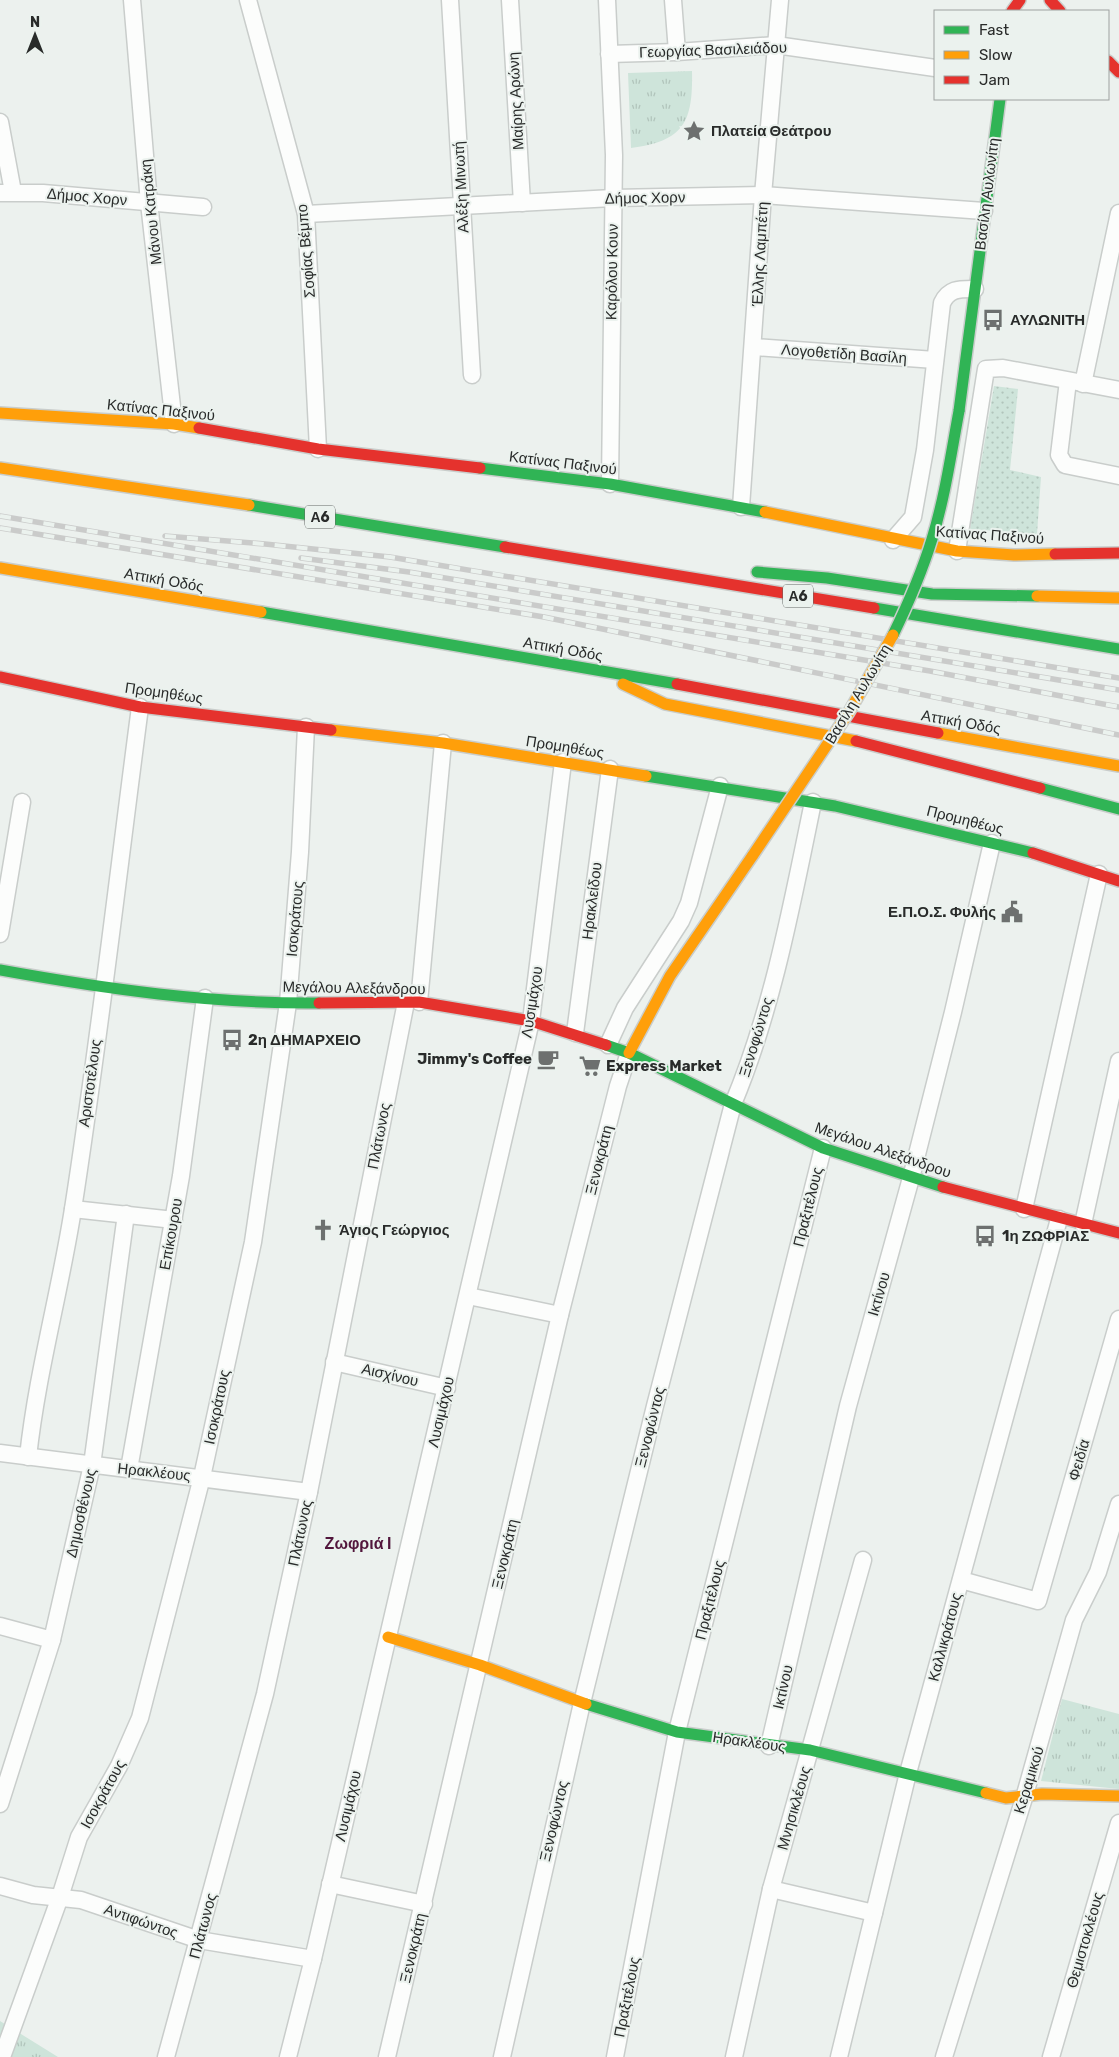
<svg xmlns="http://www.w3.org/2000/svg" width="1119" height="2057" viewBox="0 0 1119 2057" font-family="Rubik,sans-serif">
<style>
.grass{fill:url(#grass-dots)}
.park{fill:url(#park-tufts)}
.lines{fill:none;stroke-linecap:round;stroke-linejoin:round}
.street-casing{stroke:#c9cdcb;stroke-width:19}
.fast-casing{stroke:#c9cdcb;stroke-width:14}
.slow-casing{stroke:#c9cdcb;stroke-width:14}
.jam-casing{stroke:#c9cdcb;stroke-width:14}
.street{stroke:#fcfdfc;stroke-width:16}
.fast{stroke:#30b455;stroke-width:11}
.slow{stroke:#ff9f0a;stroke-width:11}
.jam{stroke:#e5322d;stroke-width:11}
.rail-casing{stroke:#cacbca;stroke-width:5.5}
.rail{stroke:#ebf2ee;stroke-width:4;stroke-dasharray:11;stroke-linecap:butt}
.fast-bridge-casing{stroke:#c9cdcb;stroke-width:14;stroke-linecap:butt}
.slow-bridge-casing{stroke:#c9cdcb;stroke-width:14;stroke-linecap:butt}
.fast-bridge{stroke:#30b455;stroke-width:11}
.slow-bridge{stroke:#ff9f0a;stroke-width:11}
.labels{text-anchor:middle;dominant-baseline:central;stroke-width:4;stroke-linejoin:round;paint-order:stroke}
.shield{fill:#ebf2ee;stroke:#636765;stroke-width:1}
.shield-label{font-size:14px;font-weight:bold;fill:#292b2a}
.street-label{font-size:15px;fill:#292b2a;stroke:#ebf2ee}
.poi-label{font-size:15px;font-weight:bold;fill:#292b2a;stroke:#ebf2ee;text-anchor:start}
.neighbourhood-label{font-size:16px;font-weight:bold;fill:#52163c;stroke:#ebf2ee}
</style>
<defs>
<pattern id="grass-dots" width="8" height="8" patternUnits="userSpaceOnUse" patternTransform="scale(1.25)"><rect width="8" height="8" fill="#cee4da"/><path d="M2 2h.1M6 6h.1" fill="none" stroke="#b1c4bb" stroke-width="1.8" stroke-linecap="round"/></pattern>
<pattern id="park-tufts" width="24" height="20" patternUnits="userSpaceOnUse" patternTransform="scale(1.25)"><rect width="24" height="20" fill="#cee4da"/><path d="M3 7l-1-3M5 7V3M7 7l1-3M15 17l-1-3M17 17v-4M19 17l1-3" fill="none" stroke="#b1c4bb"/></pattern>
</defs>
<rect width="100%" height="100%" fill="#ecf1ee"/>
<path class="grass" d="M994 386 1018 389 1010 470 1041 477 1037 534 970 529Z"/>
<g class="park">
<path d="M692 71C693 122 684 141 631 148L628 73Z"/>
<path d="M1062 1699 1119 1714V1789L1041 1781Z"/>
<path d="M0 2021 58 2057H0Z"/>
</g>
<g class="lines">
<g class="street-casing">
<g id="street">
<path d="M132 0 149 203 174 424"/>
<path d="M248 0 306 214 318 449"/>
<path d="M450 0 472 375"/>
<path d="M510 0 522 203"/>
<path d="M607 0 614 155 610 484"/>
<path d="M673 0 677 52"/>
<path d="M609 54 677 52 776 45 935 68"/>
<path d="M0 122 13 192"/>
<path d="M0 193H43L203 207"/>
<path d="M306 214 613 198 763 195 984 211"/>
<path d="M754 347 935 360"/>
<path d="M1068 381 1059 455 1065 465 1119 476"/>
<path d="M1083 384 1119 213"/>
<path d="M741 507 763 195 780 0"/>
<path d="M893 540 913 517 925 450 942 303C949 288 960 289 975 289"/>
<path d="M957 551 986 369 1003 368 1119 390"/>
<path d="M0 934 22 802"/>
<path d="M419 1002 443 743"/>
<path d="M575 1033 610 769"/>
<path d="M608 1045 625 1008 681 921 689 903 720 786"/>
<path d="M73 1209 174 1220"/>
<path d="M1024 1209 1099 874"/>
<path d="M1083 1224 1119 1061"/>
<path d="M468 1296 560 1315"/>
<path d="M334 1362 447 1388"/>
<path d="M0 1453 309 1492"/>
<path d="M28 1457C37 1373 60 1292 73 1209 99 1042 118 874 140 707"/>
<path d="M129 1469 181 1176 205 998"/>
<path d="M961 1580 1038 1601 1119 1319"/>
<path d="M0 1626 52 1640"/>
<path d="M769 1746 848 1406 911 1178 953 1012 992 843"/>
<path d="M0 1804 52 1640 92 1465 126 1214"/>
<path d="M330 1884 424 1904"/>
<path d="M0 1886 33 1895 81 1900 199 1940 313 1959"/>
<path d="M771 1889 874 1913"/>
<path d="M2 2057 60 1897 79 1837 119 1766 140 1718 202 1477 253 1242 288 1003 300 852 306 727"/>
<path d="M166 2057 265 1694 309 1492 406 1002"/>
<path d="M288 2057 313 1959 531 1021 563 762"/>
<path d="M387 2057 560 1315 618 1086 629 1053"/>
<path d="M502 2057 582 1703 655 1406 733 1104C773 1008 792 904 813 802"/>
<path d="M615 2057 677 1732 823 1148"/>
<path d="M734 2057 771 1889 863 1560"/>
<path d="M839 2057 908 1773 1059 1219"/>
<path d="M944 2057 1024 1798 1074 1620 1098 1572 1119 1504"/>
<path d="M1051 2057 1119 1823"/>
</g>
</g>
<g class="fast-casing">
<g id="fast">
<path d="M959 411 1000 99"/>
<path d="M480 468 610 484 765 512"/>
<path d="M249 505 505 547"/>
<path d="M757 572 827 578 932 594 1037 596"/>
<path d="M874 608 1119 649"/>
<path d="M261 612 677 684"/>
<path d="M646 776 835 806 1033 853"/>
<path d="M1040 788 1119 809"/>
<path d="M0 970C105 989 212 1004 319 1003"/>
<path d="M606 1045 629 1053 823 1148 943 1187"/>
<path d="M586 1704 677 1732 810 1750 986 1793"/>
</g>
</g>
<g class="slow-casing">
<g id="slow">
<path d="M0 413 174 424 199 428"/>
<path d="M0 468 249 505"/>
<path d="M765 512 957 551 1014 555 1055 554"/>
<path d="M0 568 261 612"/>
<path d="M1037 596 1119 598"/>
<path d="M623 684 665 704 856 741"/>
<path d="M331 730 443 743 646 776"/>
<path d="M938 733 1119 766"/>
<path d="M629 1053 670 976 753 855"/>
<path d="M388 1637 480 1665 586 1704"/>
<path d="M986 1793 1006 1798 1042 1794 1119 1796"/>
</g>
</g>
<g class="jam-casing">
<g id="jam">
<path d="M1050 0 1060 11"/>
<path d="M1012 11 1020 0"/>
<path d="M1108 61 1119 72"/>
<path d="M199 428 318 449 480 468"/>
<path d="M505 547 874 608"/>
<path d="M1055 554 1119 553"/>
<path d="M0 677 140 707 331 730"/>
<path d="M677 684 938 733"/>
<path d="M856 741 1040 788"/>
<path d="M1033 853 1119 881"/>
<path d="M319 1003 419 1002 531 1021 606 1045"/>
<path d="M943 1187 1119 1233"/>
</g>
</g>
<use href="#street" class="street"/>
<use href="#fast" class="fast"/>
<use href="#slow" class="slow"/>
<use href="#jam" class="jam"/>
<g class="rail-casing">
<g id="rail">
<path d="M0 516 930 671 1119 707"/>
<path d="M0 528 544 617 1119 735"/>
<path d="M165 536 265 544 390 557 1119 678"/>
<path d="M301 558 409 572 1119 690"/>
</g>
</g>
<use href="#rail" class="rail"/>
<g class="fast-bridge-casing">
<path id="fast-bridge" d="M893 635C908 604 922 572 932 539 945 497 951 454 959 411"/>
</g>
<g class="slow-bridge-casing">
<path id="slow-bridge" d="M753 855 849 712 893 635"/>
</g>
<use href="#fast-bridge" class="fast-bridge"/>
<use href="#slow-bridge" class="slow-bridge"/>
</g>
<defs>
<g id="sight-bare" transform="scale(1.725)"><path d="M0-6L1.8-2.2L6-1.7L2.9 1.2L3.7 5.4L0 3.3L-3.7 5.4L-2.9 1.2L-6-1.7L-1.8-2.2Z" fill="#6d706f" stroke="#ebf2ee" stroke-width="2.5" paint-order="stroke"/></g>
<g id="bus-bare" transform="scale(1.725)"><path d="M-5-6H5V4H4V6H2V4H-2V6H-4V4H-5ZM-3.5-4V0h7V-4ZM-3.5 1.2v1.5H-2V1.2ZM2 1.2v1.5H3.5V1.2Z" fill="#6d706f" stroke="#ebf2ee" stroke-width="2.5" paint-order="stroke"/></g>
<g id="civic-bare" transform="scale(1.725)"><path d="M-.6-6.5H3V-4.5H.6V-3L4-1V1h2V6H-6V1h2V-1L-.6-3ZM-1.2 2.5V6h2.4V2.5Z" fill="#6d706f" stroke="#ebf2ee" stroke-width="2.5" paint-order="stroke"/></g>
<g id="cafe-bare" transform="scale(1.725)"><path d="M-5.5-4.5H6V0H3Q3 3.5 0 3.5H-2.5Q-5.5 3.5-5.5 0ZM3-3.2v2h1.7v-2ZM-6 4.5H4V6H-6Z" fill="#6d706f" stroke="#ebf2ee" stroke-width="2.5" paint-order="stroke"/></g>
<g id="supermarket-bare" transform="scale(1.725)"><path d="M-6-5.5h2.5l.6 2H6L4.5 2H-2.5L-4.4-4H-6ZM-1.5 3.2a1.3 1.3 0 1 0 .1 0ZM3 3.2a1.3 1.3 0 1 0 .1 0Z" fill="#6d706f" stroke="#ebf2ee" stroke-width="2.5" paint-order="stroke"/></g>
<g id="church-bare" transform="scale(1.725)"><path d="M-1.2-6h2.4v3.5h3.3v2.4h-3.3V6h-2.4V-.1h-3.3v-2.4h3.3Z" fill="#6d706f" stroke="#ebf2ee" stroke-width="2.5" paint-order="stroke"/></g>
</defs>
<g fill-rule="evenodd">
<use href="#sight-bare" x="694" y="131"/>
<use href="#bus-bare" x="993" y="320"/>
<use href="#civic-bare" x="1012" y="912"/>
<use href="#bus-bare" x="232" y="1040"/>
<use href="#cafe-bare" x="548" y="1059"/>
<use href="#supermarket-bare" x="590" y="1066"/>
<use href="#church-bare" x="323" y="1230"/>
<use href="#bus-bare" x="985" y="1236"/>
</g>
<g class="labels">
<g class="shield">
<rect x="305" y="505.5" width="30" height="23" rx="4"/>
<rect x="783" y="584.5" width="30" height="23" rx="4"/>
</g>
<g class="shield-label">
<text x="320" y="517">Α6</text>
<text x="798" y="596">Α6</text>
</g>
<g class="street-label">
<text transform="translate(713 50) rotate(-2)">Γεωργίας Βασιλειάδου</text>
<text transform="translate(516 101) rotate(-93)">Μαίρης Αρώνη</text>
<text transform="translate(461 187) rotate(-93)">Αλέξη Μινωτή</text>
<text transform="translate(987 194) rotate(-83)">Βασίλη Αυλωνίτη</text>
<text transform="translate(87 197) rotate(5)">Δήμος Χορν</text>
<text transform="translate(645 198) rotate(-1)">Δήμος Χορν</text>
<text transform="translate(151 212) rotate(-96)">Μάνου Κατράκη</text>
<text transform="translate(306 251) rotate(-95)">Σοφίας Βέμπο</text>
<text transform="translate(760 254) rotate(-87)">Έλλης Λαμπέτη</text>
<text transform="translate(612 272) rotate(-89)">Καρόλου Κουν</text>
<text transform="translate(844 354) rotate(4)">Λογοθετίδη Βασίλη</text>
<text transform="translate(161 410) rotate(6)">Κατίνας Παξινού</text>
<text transform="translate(563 463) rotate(7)">Κατίνας Παξινού</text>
<text transform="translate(990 535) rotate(4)">Κατίνας Παξινού</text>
<text transform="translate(164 580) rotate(10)">Αττική Οδός</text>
<text transform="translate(563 649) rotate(10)">Αττική Οδός</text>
<text transform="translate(164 693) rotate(8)">Προμηθέως</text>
<text transform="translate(858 694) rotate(-59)">Βασίλη Αυλωνίτη</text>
<text transform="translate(961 722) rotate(10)">Αττική Οδός</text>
<text transform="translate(565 747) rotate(9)">Προμηθέως</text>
<text transform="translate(965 820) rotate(14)">Προμηθέως</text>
<text transform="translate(592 901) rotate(-83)">Ηρακλείδου</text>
<text transform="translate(295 919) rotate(-85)">Ισοκράτους</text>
<text transform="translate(354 988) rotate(1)">Μεγάλου Αλεξάνδρου</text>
<text transform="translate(532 1002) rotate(-81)">Λυσιμάχου</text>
<text transform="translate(756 1037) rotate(-73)">Ξενοφώντος</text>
<text transform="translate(90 1083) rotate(-82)">Αριστοτέλους</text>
<text transform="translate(379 1136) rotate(-79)">Πλάτωνος</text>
<text transform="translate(883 1150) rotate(19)">Μεγάλου Αλεξάνδρου</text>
<text transform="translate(599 1160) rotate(-76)">Ξενοκράτη</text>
<text transform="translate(808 1207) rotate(-76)">Πραξιτέλους</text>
<text transform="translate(171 1234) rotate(-80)">Επίκουρου</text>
<text transform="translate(879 1294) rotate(-74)">Ικτίνου</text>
<text transform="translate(390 1375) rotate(13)">Αισχίνου</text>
<text transform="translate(217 1407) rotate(-78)">Ισοκράτους</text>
<text transform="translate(441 1412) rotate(-77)">Λυσιμάχου</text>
<text transform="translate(650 1427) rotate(-76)">Ξενοφώντος</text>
<text transform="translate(1079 1460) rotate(-74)">Φειδία</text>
<text transform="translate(154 1472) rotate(6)">Ηρακλέους</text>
<text transform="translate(81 1513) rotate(-77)">Δημοσθένους</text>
<text transform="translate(300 1533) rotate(-78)">Πλάτωνος</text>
<text transform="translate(505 1554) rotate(-77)">Ξενοκράτη</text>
<text transform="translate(710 1600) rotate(-76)">Πραξιτέλους</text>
<text transform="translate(945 1637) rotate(-75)">Καλλικράτους</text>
<text transform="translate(783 1687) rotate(-77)">Ικτίνου</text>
<text transform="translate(749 1742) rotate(8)">Ηρακλέους</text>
<text transform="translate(1029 1780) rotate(-73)">Κεραμικού</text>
<text transform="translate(103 1794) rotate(-61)">Ισοκράτους</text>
<text transform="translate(348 1806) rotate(-77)">Λυσιμάχου</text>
<text transform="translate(794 1808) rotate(-74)">Μνησικλέους</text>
<text transform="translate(554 1821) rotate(-77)">Ξενοφώντος</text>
<text transform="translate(141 1921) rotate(19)">Αντιφώντος</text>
<text transform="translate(203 1926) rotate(-75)">Πλάτωνος</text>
<text transform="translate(1085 1940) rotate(-74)">Θεμιστοκλέους</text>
<text transform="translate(413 1948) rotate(-77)">Ξενοκράτη</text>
<text transform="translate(627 1997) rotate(-79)">Πραξιτέλους</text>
</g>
<g class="poi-label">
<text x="711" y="131">Πλατεία Θεάτρου</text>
<text x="1010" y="320">ΑΥΛΩΝΙΤΗ</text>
<text x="996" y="912" text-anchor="end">Ε.Π.Ο.Σ. Φυλής</text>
<text x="248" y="1040">2η ΔΗΜΑΡΧΕΙΟ</text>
<text x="532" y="1059" text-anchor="end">Jimmy's Coffee</text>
<text x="606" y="1066">Express Market</text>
<text x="339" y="1230">Άγιος Γεώργιος</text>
<text x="1002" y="1236">1η ΖΩΦΡΙΑΣ</text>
</g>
<g class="neighbourhood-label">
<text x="358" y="1543">Ζωφριά Ι</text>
</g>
</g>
<rect x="934" y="10" width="175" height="90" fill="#ebf2ee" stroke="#9da2a0"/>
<rect x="944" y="26" width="25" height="8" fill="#30b455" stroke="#9da2a0"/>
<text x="979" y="35" font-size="15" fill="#292b2a">Fast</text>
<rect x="944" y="51" width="25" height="8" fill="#ff9f0a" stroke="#9da2a0"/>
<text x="979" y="60" font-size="15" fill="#292b2a">Slow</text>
<rect x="944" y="76" width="25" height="8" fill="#e5322d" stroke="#9da2a0"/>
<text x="979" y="85" font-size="15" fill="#292b2a">Jam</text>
<g transform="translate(35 35)" stroke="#ebf2ee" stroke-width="4" paint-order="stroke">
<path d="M0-4L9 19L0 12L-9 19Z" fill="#292b2a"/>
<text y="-8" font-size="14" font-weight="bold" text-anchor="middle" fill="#292b2a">N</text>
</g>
</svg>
